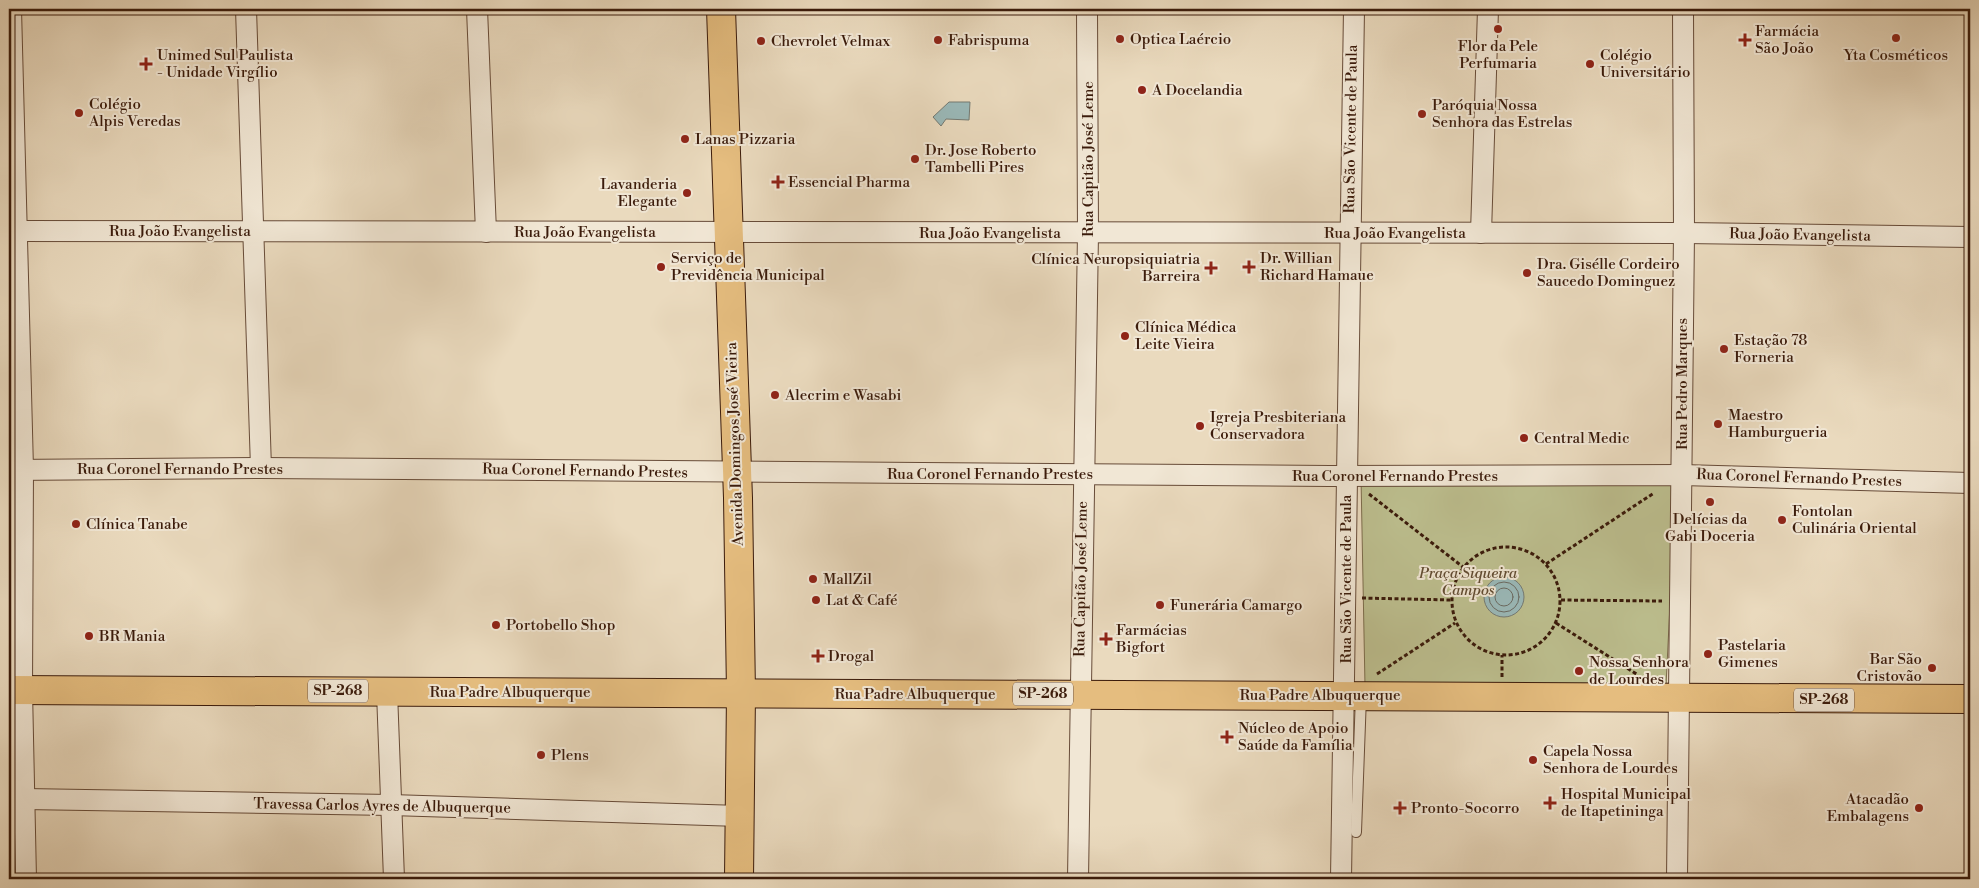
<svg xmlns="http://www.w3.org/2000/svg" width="1979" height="888" viewBox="0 0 1979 888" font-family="'Libre Bodoni',serif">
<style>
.green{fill:#bcbe8e;stroke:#7c6c4c}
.water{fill:#9ab9b9;stroke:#747a73}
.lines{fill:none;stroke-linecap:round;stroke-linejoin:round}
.shore{stroke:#6a6a62;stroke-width:1}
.lane-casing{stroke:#674b38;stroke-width:12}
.street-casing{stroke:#674b38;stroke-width:22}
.primary-casing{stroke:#3b1b0b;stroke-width:30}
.path{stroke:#3b1b0b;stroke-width:3;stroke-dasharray:4 2.5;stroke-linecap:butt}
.lane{stroke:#f1e7d5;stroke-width:10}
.street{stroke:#f1e7d5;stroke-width:20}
.primary{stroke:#e5bd7f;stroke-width:28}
.poi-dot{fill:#8f2418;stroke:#f1e7d5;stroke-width:2}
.labels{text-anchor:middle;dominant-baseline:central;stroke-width:4;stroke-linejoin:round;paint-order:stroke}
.shield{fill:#f1e7d5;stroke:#725848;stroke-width:1}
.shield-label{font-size:14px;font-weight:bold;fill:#3b1b0b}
.poi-label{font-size:15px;fill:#3b1b0b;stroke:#f1e7d5;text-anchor:start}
.street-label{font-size:15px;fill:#3b1b0b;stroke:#f1e7d5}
.park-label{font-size:15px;font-style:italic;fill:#624c32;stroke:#f1e7d5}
</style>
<rect width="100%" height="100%" fill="#eadabe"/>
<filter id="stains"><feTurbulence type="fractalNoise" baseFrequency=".004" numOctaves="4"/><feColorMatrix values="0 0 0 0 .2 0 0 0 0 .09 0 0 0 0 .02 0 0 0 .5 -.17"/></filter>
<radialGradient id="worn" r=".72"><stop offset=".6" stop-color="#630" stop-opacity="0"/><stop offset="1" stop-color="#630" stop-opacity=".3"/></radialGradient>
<path class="green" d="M1361 477 1676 481 1666 686H1365Z"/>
<g class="water">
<path d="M949 102H970L969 120 946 119 941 126 933 117Z"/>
<circle cx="1504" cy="597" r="20"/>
</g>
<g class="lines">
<g class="shore">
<circle cx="1504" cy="597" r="15"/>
<circle cx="1504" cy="597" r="9"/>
</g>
<g class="lane-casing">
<path id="lane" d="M1356 832 1361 696"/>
</g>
<g class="street-casing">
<g id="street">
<path d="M11 9 23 469 22 690 26 879"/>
<path d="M246 9 261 468"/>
<path d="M477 9 486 232"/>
<path d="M9 231 1684 233 1970 237"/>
<path d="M1481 233 1488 9"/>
<path d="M9 470 261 468 1330 476 1682 475 1970 483"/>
<path d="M387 692 394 879"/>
<path d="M24 799 391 805 740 816"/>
<path d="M1078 879 1088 233 1087 9"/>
<path d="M1341 879 1354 9"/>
<path d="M1677 879 1684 233 1683 9"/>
</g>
</g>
<g class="primary-casing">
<g id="primary">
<path d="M721 9 738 498 741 693 739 879"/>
<path d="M9 690 1970 699"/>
</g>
</g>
<g class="path">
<path d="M1369 494 1463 567"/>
<circle cx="1506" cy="601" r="54"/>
<path d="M1546 564 1654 493"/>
<path d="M1362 598 1451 600"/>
<path d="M1561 600 1662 601"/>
<path d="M1556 623 1638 675"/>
<path d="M1377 674 1455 623"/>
<path d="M1502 677V655"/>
</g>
<use href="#lane" class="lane"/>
<use href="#street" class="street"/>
<use href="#primary" class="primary"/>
</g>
<g class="poi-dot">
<circle cx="1498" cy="29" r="5"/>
<circle cx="1896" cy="38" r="5"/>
<circle cx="1120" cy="39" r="5"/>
<circle cx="938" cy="40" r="5"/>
<path d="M1742.5 32.5h5v5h5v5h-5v5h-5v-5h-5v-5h5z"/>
<circle cx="761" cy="41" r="5"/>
<path d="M143.5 56.5h5v5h5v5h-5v5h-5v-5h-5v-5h5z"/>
<circle cx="1590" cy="64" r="5"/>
<circle cx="1142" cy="90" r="5"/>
<circle cx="79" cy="113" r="5"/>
<circle cx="1422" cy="114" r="5"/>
<circle cx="685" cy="139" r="5"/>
<circle cx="915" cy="159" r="5"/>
<path d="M775.5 174.5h5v5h5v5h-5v5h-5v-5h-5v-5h5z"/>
<circle cx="687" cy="193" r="5"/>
<circle cx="661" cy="267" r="5"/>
<path d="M1246.5 259.5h5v5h5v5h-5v5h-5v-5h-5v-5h5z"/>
<path d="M1208.5 260.5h5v5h5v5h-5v5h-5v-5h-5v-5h5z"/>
<circle cx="1527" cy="273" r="5"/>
<circle cx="1125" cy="336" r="5"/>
<circle cx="1724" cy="349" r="5"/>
<circle cx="775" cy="395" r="5"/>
<circle cx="1718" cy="424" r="5"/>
<circle cx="1200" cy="426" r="5"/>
<circle cx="1524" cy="438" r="5"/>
<circle cx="1710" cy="502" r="5"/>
<circle cx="1782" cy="520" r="5"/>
<circle cx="76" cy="524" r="5"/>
<circle cx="813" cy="579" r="5"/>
<circle cx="816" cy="600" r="5"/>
<circle cx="1160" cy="605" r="5"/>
<circle cx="496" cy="625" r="5"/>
<circle cx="89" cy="636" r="5"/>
<path d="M1103.5 631.5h5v5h5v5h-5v5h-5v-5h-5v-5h5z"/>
<circle cx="1708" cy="654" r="5"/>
<path d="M815.5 648.5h5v5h5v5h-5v5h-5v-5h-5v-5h5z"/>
<circle cx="1932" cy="668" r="5"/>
<circle cx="1579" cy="671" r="5"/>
<path d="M1224.5 729.5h5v5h5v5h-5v5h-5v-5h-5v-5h5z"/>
<circle cx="541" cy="755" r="5"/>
<circle cx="1533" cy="760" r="5"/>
<path d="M1547.5 795.5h5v5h5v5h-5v5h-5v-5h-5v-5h5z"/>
<path d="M1397.5 800.5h5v5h5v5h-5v5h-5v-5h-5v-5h5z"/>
<circle cx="1919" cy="808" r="5"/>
</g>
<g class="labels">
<g class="shield">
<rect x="308" y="679.5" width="60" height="23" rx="4"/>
<rect x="1013" y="682.5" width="60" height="23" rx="4"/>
<rect x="1794" y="688.5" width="60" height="23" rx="4"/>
</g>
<g class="shield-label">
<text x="338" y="691">SP-268</text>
<text x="1043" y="694">SP-268</text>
<text x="1824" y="700">SP-268</text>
</g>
<g class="poi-label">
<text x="1755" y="31">Farmácia<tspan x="1755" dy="17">São João</tspan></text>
<text x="1130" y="39">Optica Laércio</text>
<text x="948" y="40">Fabrispuma</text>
<text x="771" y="41">Chevrolet Velmax</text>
<text x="1498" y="46" text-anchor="middle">Flor da Pele<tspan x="1498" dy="17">Perfumaria</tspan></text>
<text x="157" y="55">Unimed Sul Paulista<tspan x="157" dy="17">- Unidade Virgílio</tspan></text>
<text x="1600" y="55">Colégio<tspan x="1600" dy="17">Universitário</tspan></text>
<text x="1896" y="55" text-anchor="middle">Yta Cosméticos</text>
<text x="1152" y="90">A Docelandia</text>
<text x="89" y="104">Colégio<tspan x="89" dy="17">Alpis Veredas</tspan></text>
<text x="1432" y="105">Paróquia Nossa<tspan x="1432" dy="17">Senhora das Estrelas</tspan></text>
<text x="695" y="139">Lanas Pizzaria</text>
<text x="925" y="150">Dr. Jose Roberto<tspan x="925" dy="17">Tambelli Pires</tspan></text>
<text x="788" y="182">Essencial Pharma</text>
<text x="677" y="184" text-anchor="end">Lavanderia<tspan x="677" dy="17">Elegante</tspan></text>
<text x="671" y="258">Serviço de<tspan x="671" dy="17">Previdência Municipal</tspan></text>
<text x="1260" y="258">Dr. Willian<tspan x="1260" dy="17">Richard Hamaue</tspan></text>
<text x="1200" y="259" text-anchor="end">Clínica Neuropsiquiatria<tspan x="1200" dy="17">Barreira</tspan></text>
<text x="1537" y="264">Dra. Gisélle Cordeiro<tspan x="1537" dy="17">Saucedo Dominguez</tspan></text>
<text x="1135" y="327">Clínica Médica<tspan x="1135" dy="17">Leite Vieira</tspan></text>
<text x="1734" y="340">Estação 78<tspan x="1734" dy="17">Forneria</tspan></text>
<text x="785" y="395">Alecrim e Wasabi</text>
<text x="1728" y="415">Maestro<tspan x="1728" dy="17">Hamburgueria</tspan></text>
<text x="1210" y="417">Igreja Presbiteriana<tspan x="1210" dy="17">Conservadora</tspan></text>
<text x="1534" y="438">Central Medic</text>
<text x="1792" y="511">Fontolan<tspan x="1792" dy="17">Culinária Oriental</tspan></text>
<text x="1710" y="519" text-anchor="middle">Delícias da<tspan x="1710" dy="17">Gabi Doceria</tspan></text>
<text x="86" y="524">Clínica Tanabe</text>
<text x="823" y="579">MallZil</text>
<text x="826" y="600">Lat &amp; Café</text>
<text x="1170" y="605">Funerária Camargo</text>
<text x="506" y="625">Portobello Shop</text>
<text x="1116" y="630">Farmácias<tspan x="1116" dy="17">Bigfort</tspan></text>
<text x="99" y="636">BR Mania</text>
<text x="1718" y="645">Pastelaria<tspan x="1718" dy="17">Gimenes</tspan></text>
<text x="828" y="656">Drogal</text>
<text x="1922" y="659" text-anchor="end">Bar São<tspan x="1922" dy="17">Cristovão</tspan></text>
<text x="1589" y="662">Nossa Senhora<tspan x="1589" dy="17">de Lourdes</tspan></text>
<text x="1238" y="728">Núcleo de Apoio<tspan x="1238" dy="17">Saúde da Família</tspan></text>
<text x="1543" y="751">Capela Nossa<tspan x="1543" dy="17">Senhora de Lourdes</tspan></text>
<text x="551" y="755">Plens</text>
<text x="1561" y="794">Hospital Municipal<tspan x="1561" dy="17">de Itapetininga</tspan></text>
<text x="1909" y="799" text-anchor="end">Atacadão<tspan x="1909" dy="17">Embalagens</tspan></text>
<text x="1411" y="808">Pronto-Socorro</text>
</g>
<g class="street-label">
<text transform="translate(1351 129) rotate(-89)">Rua São Vicente de Paula</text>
<text transform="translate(1088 159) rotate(-90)">Rua Capitão José Leme</text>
<text x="180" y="231">Rua João Evangelista</text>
<text x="585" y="232">Rua João Evangelista</text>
<text x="990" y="233">Rua João Evangelista</text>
<text x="1395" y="233">Rua João Evangelista</text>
<text transform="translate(1800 235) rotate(1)">Rua João Evangelista</text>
<text transform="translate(1682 384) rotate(-90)">Rua Pedro Marques</text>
<text transform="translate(735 444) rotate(-92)">Avenida Domingos José Vieira</text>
<text x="180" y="469">Rua Coronel Fernando Prestes</text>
<text transform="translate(585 471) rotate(1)">Rua Coronel Fernando Prestes</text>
<text x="990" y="474">Rua Coronel Fernando Prestes</text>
<text x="1395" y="476">Rua Coronel Fernando Prestes</text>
<text transform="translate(1799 478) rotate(2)">Rua Coronel Fernando Prestes</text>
<text transform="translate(1081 579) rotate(-89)">Rua Capitão José Leme</text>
<text transform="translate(1346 579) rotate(-90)">Rua São Vicente de Paula</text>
<text x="510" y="692">Rua Padre Albuquerque</text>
<text x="915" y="694">Rua Padre Albuquerque</text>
<text x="1320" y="695">Rua Padre Albuquerque</text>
<text transform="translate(382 806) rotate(1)">Travessa Carlos Ayres de Albuquerque</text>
</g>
<g class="park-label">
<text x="1468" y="573">Praça Siqueira<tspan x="1468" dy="17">Campos</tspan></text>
</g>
</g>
<rect width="1979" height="888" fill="none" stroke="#eadabe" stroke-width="30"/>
<rect x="10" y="10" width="1959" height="868" fill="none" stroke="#3b1b0b" stroke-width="2.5"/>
<rect x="15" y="15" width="1949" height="858" fill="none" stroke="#3b1b0b"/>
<rect width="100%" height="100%" filter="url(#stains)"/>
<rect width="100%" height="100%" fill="url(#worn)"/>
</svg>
